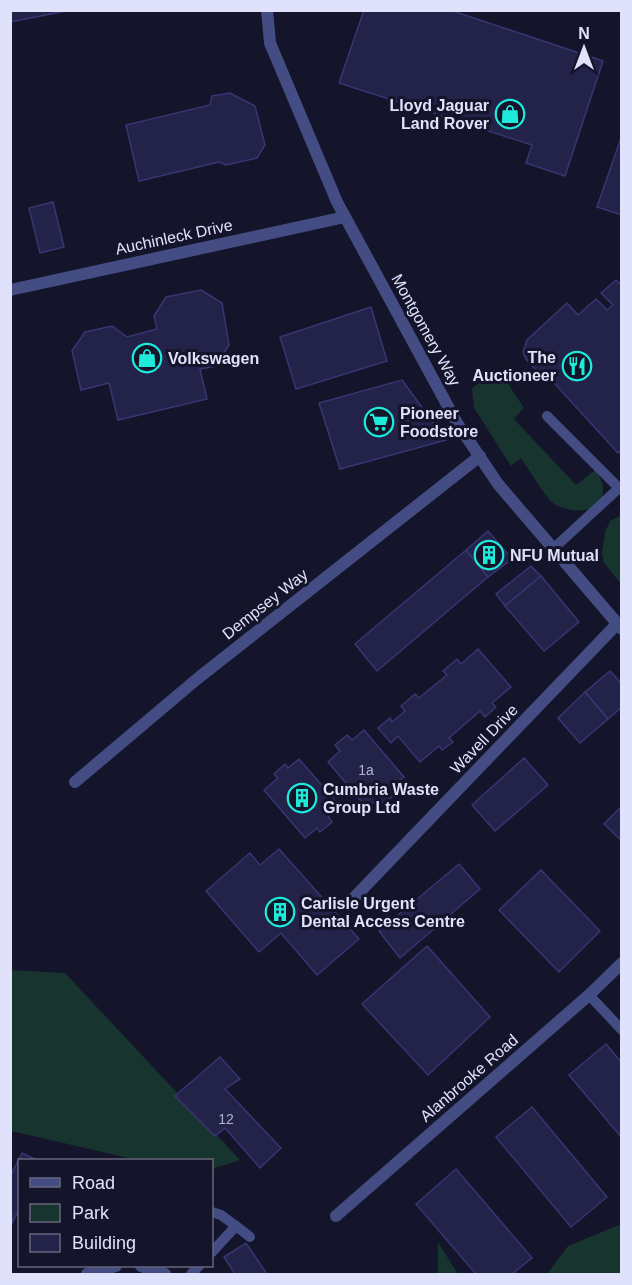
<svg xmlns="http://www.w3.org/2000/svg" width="632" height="1285" viewBox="0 0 632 1285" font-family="Arial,sans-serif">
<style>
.green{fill:#17342e}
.building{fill:#232249;stroke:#373673;stroke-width:1.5}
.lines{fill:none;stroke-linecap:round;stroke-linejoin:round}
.lane{stroke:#434d84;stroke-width:10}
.street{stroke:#434d84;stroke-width:12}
.labels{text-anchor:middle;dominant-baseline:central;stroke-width:6;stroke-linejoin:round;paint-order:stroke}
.number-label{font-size:14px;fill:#b1b2cf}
.poi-label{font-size:16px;font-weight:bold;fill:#e0e2fc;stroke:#14142a;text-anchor:start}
.street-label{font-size:16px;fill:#e0e2fc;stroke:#14142a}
</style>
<rect width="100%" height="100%" fill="#14142a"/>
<g class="green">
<path d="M499 370 524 408 514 419 576 485 595 470C602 477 607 495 599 504 589 514 565 511 554 504 545 497 529 469 521 458L511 466 474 408 472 388Z"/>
<path d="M621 515V584L604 563 602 553 605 532 610 521Z"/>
<path d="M11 970 65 973 240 1160 212 1169V1160H137L11 1131Z"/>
<path d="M616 1226H621V1274H547L568 1246Z"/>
<path d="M438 1242 458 1274H438Z"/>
</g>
<g class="building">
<path d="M10 10H71L10 22Z"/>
<path d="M364 10H450L603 61 565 176 526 163 532 145 339 83Z"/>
<path d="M230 93 255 106 265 145 257 158 226 165 219 162 139 181 126 125 210 105 212 96Z"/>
<path d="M622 135V215L597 207Z"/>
<path d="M53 202 64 247 40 253 29 208Z"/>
<path d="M616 280 622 286V450L618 453 545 373 541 376 526 359 523 352 527 340 567 303 578 315 596 299 607 310 613 305 601 293Z"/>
<path d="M201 290 222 303 229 345 216 366 200 369 207 399 118 420 109 383 81 390 72 351 85 332 112 326 127 337 157 329 154 316 166 297Z"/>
<path d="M371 307 387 361 296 389 280 337Z"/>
<path d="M402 380 446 440 340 469 319 403Z"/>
<path d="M488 531 512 559 488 577 466 550Z"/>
<path d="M466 550 488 577 377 671 355 644Z"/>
<path d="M531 566 541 576 505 606 496 594Z"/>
<path d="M541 576 579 622 544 651 505 606Z"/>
<path d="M478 649 511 687 492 703 496 707 485 717 480 711 449 738 453 742 442 750 439 746 420 762 398 736 391 743 378 728 390 718 392 722 405 711 401 706 415 694 419 698 447 675 443 671 457 659 461 664Z"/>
<path d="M610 671 622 684V707L608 719 585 692Z"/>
<path d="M585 692 608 719 580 743 558 718Z"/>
<path d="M364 730 404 777 391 788 396 793 384 804 379 798 367 808 328 762 340 751 335 745 347 735 352 740Z"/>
<path d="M524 758 548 785 495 831 472 805Z"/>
<path d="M299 759 340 806 328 816 332 822 320 832 317 828 305 838 264 790 278 778 274 774 285 764 288 768Z"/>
<path d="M622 806V841L604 824Z"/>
<path d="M279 849 359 939 317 975 281 933 259 952 206 891 250 853 260 865Z"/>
<path d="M459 864 480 889 400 958 379 931Z"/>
<path d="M541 870 600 931 559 972 499 910Z"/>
<path d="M427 946 490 1017 428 1075 362 1004Z"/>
<path d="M606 1044 622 1063V1138L569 1075Z"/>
<path d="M220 1057 240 1079 225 1089 281 1148 260 1168 225 1128 215 1136 175 1096Z"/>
<path d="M532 1107 607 1197 571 1227 496 1137Z"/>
<path d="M22 1153 37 1160H20V1207L12 1223 10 1177Z"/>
<path d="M456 1169 532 1258 512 1274H476L416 1204Z"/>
<path d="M246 1243 267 1274H235L224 1257Z"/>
</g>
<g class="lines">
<g class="lane">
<path d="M547 416 619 488 622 487"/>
<path d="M553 549 619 488 622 490"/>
<path d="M589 995 622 1030"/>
<path d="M212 1212 221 1215 236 1226 212 1252"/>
<path d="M236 1226 250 1237"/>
<path d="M191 1274 199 1266"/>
</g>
<g class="street">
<path d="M267 10 270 43 337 202 457 423 498 484 622 629"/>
<path d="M10 290 345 217"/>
<path d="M75 782 197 679 480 456"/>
<path d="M349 903 617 624"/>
<path d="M336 1216 589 995 622 963"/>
<path d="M141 1266 165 1274"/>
<path d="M87 1274 116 1266"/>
</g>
</g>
<defs>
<g id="shop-ring" transform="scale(1.5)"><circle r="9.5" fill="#14142a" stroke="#1eeada" stroke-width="1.5"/><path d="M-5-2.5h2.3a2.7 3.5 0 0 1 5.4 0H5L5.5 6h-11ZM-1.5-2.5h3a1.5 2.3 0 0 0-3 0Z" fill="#1eeada"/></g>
<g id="restaurant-ring" transform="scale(1.5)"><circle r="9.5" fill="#14142a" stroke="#1eeada" stroke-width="1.5"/><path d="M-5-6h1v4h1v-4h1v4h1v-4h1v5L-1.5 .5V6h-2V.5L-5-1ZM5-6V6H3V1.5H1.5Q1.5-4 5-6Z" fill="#1eeada"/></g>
<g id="supermarket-ring" transform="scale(1.5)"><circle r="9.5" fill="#14142a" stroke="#1eeada" stroke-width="1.5"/><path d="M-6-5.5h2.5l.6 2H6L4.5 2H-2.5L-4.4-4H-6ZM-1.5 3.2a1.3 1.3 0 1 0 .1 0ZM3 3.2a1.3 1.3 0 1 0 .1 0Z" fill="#1eeada"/></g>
<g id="building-ring" transform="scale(1.5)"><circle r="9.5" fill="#14142a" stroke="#1eeada" stroke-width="1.5"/><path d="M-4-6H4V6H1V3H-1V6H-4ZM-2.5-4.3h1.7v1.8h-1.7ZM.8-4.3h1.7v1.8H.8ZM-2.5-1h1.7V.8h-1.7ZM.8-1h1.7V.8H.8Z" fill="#1eeada"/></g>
</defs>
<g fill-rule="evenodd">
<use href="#shop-ring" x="510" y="114"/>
<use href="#shop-ring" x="147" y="358"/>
<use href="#restaurant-ring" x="577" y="366"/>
<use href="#supermarket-ring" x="379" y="422"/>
<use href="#building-ring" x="489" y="555"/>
<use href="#building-ring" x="302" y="798"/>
<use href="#building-ring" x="280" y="912"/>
</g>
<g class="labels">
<g class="number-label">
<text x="366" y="770">1a</text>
<text x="226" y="1119">12</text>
</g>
<g class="poi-label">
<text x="489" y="105" text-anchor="end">Lloyd Jaguar<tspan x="489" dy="18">Land Rover</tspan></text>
<text x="556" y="357" text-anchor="end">The<tspan x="556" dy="18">Auctioneer</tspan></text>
<text x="168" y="358">Volkswagen</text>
<text x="400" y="413">Pioneer<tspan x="400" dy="18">Foodstore</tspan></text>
<text x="510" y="555">NFU Mutual</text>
<text x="323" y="789">Cumbria Waste<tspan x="323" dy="18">Group Ltd</tspan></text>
<text x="301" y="903">Carlisle Urgent<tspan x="301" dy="18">Dental Access Centre</tspan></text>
</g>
<g class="street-label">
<text transform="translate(174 237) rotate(-12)">Auchinleck Drive</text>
<text transform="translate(426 330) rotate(61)">Montgomery Way</text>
<text transform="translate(265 604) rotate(-38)">Dempsey Way</text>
<text transform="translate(484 739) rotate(-46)">Wavell Drive</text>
<text transform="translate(469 1078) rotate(-41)">Alanbrooke Road</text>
</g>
</g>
<rect width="632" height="1285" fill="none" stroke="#e0e2fc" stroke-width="24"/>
<rect x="18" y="1159" width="195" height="108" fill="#14142a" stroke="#66667e" stroke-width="1.5"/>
<rect x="30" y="1178" width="30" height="9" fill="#434d84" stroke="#66667e" stroke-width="1.5"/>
<text x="72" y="1189" font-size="18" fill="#e0e2fc">Road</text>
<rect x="30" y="1204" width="30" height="18" fill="#17342e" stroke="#66667e" stroke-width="1.5"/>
<text x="72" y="1219" font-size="18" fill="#e0e2fc">Park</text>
<rect x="30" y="1234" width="30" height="18" fill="#232249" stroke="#66667e" stroke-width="1.5"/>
<text x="72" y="1249" font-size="18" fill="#e0e2fc">Building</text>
<g transform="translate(584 48)" stroke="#14142a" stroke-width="4.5" paint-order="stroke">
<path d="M0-4.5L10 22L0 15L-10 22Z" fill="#e0e2fc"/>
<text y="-9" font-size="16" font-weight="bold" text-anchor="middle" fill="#e0e2fc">N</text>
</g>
</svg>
